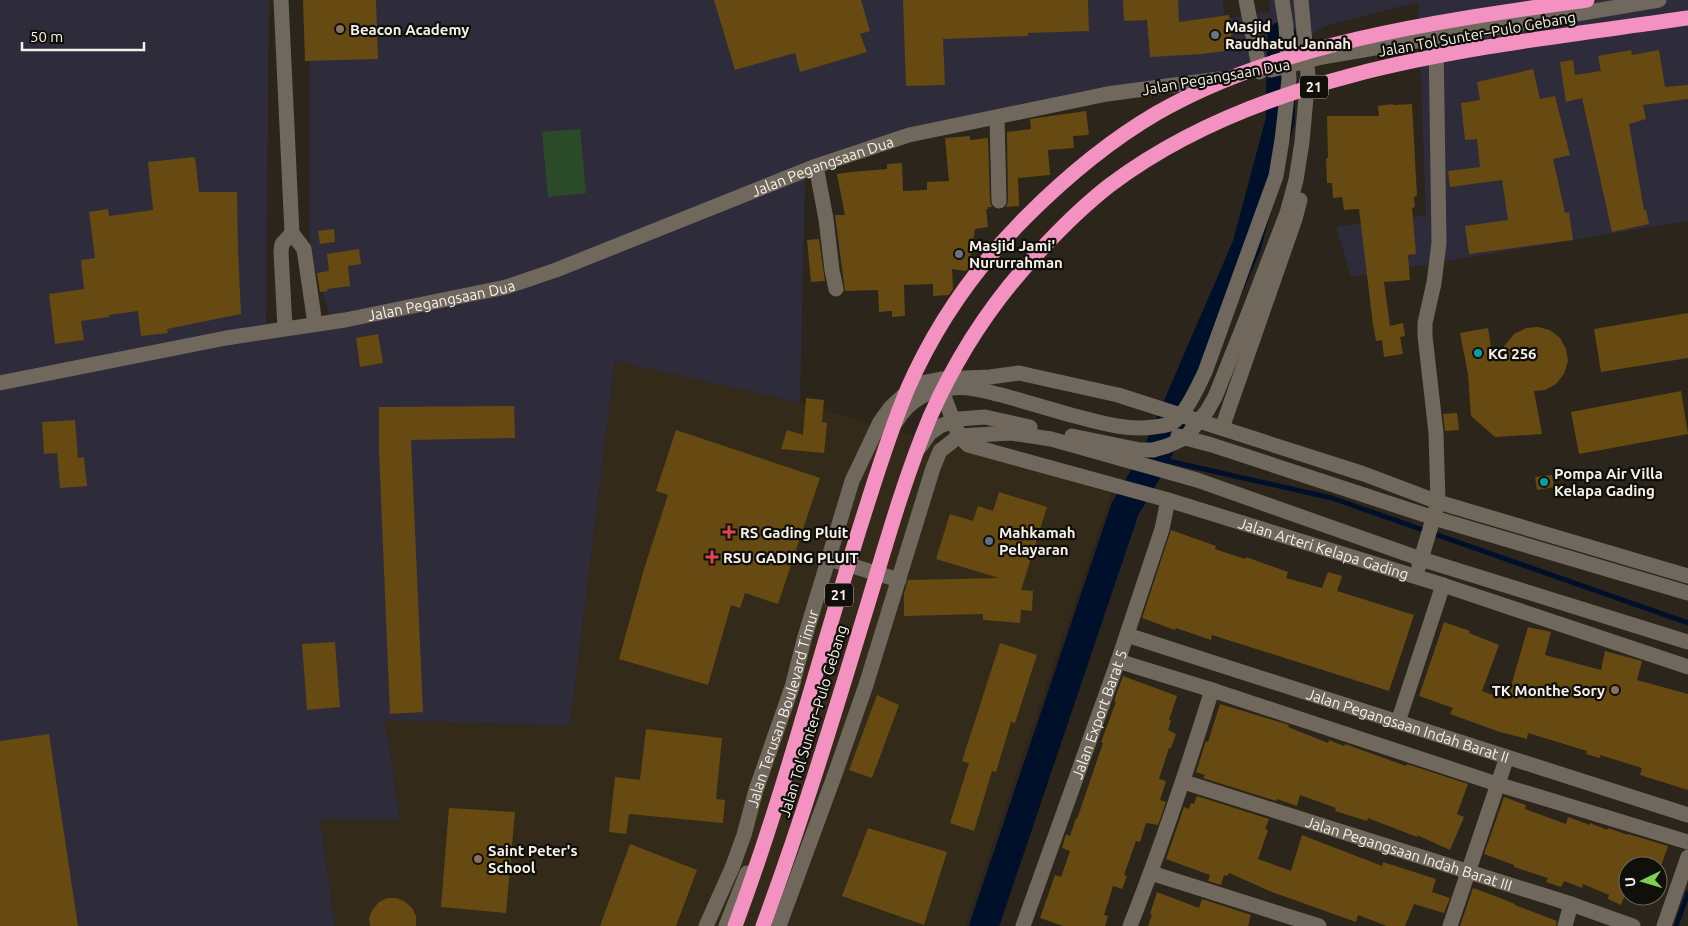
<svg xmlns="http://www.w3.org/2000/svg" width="1688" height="926" viewBox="0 0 1688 926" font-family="Ubuntu,sans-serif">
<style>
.built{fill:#342a1a}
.industrial{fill:#2e2b3b}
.green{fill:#2b4b28}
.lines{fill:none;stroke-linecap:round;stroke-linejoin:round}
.stream{stroke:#00102b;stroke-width:5}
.river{stroke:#00102b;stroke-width:29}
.building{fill:#674a11}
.street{stroke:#70685c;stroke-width:15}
.secondary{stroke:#70685c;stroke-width:15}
.highway{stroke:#f391c1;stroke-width:15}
.education-dot{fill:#8d6e63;stroke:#110f0a;stroke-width:2}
.worship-dot{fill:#6b7280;stroke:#110f0a;stroke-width:2}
.culture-dot{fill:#0f9aa8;stroke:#110f0a;stroke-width:2}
.health-dot{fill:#e0444e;stroke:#110f0a;stroke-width:2}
.service-dot{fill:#5c6f8a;stroke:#110f0a;stroke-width:2}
.labels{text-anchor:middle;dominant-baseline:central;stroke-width:4.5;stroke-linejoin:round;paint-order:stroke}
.shield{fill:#110f0a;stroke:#b1ada7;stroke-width:1}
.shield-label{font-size:14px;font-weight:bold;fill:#f5f1ea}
.poi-label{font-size:15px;font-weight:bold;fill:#f5f1ea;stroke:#110f0a;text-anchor:start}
.street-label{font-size:15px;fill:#f5f1ea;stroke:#110f0a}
</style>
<rect width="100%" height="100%" fill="#2b251b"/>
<path class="built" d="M615 361 800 403 1112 493 965 926H335L320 818H400L385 720 570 726Z"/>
<path class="industrial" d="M0 0H269L266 323 330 316 310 255 309 0H1223L1224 19 1270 12 1269 0H1688V221L1351 277 1336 227 1426 215 1418 2 1325 26 1259 69 943 126 805 179 800 403 615 361 570 726 385 720 400 819H320L335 926H0Z"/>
<path class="green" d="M580 129 586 193 548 197 542 132Z"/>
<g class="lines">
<g class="stream">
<path d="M1155 458 1332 498 1688 623"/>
<path d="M1676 926 1688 893"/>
</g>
<path class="river" d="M984 926 1125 509 1155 458 1247 245 1280 121 1282 36"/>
</g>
<g class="building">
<path d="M303 0H376L378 59 305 61Z"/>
<path d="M714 0H861L870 31 860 34 867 52 800 72 795 53 735 70Z"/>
<path d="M903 0H1088L1089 31 1028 33V36L943 39 945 85 906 86Z"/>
<path d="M1123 0H1178L1179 22 1229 15 1233 50 1202 54 1150 57 1147 20 1124 21Z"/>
<path d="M1631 50 1632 55 1659 50 1665 87 1688 85V99L1643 105 1646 119 1629 124 1644 210H1646L1649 224 1612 232 1582 98 1566 102 1560 62 1573 60 1575 75 1601 71 1598 56Z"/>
<path d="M1533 69 1540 99 1555 96 1570 155 1553 159 1565 213 1569 212 1573 240 1469 254 1465 226 1508 220 1502 180 1450 187 1448 171 1480 167 1477 139 1465 140 1461 103 1480 100 1477 82Z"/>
<path d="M1393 104V105L1412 104 1417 196 1414 197 1415 207 1412 208 1416 254 1408 255 1410 280 1384 282 1390 326 1403 323 1405 336 1400 337 1403 354 1384 357 1382 340 1376 341 1373 325 1359 209 1344 210 1342 197 1333 198 1332 183H1327L1326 158H1328L1327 116H1379L1378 106Z"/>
<path d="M1086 111 1089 135 1073 136 1074 148 1048 150 1050 175 1018 178 1019 206 1006 207 1008 201 1007 132 1031 129 1030 119Z"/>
<path d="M970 136V140L988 138 990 201 992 207H988V209H986L988 227 975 229 969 267 966 271 952 269 953 289 949 295 933 296V284L904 285 905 316 892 317V311L879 312 878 290 845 291 835 215H845L837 174 851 172 887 169V164L902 163 903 191 927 190V182L949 181 945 138Z"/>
<path d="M195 157 199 192H237L238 249 241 314 167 329 168 333 141 336 138 311 109 315V317L81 321 84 340 55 344 49 294 84 289 81 260 95 258 89 212 108 209 109 216 153 210 148 162Z"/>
<path d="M334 229 335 242 320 244 318 231Z"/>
<path d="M819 239 825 281 811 282 807 240Z"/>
<path d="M359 249 361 264 348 266 350 286 327 289 328 291 320 292 317 273 329 271 327 254Z"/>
<path d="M1688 313V358L1601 372 1594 329Z"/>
<path d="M1538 327 1550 330 1560 338 1566 349 1568 361 1564 374 1556 384 1545 390 1534 391 1542 434 1495 437 1471 416 1468 374 1460 333 1488 328 1493 360 1514 334 1526 328Z"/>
<path d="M378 334 383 363 360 367 356 338Z"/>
<path d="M1681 391 1688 434 1579 454 1571 412Z"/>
<path d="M806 398 824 400 822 422 827 423 824 453 781 449 787 430 803 435Z"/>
<path d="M514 406 515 438 411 440 423 712 390 714 379 451V407Z"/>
<path d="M1457 413 1459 430 1445 431 1443 414Z"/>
<path d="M75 420 78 458 84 457 87 486 60 488 57 453 44 454 42 422Z"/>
<path d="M676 430 820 478 778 604 745 593 740 608 731 605 708 685 619 659 644 569 668 495 656 491Z"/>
<path d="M1552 475 1554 487 1537 490 1535 477Z"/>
<path d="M999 492 1047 507 1021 590 1033 591 1032 611 1021 610 1020 623 983 620V614L904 616V594L908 580 999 578 936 559 950 514 973 521 978 506 993 511Z"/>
<path d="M1171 530 1216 546 1215 549 1245 559 1246 557 1288 572 1286 578 1322 588 1328 572 1342 576 1337 591 1414 615 1389 691 1212 635 1211 640 1176 628 1175 630 1142 618Z"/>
<path d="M1444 622 1470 631 1469 633 1499 645 1482 691 1507 700 1528 627 1551 632 1545 655 1601 670 1605 651 1642 661 1637 680 1688 694V790L1640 775 1642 768 1600 755V758L1586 754 1587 751 1528 733 1527 739 1500 732 1450 714 1453 708 1419 696Z"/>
<path d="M335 642 340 707 307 710 302 644Z"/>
<path d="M1000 643 1037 655 1015 723 1011 722 996 772 992 771 974 831 950 823 969 763 962 761Z"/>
<path d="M1123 676 1177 696 1169 720H1171L1168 730 1176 734 1171 748H1169L1159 779 1166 781 1160 800 1166 802 1158 825 1146 823 1140 842 1136 841 1124 875 1127 876 1122 889 1113 886 1104 915 1108 916 1105 926H1063L1040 918 1055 875 1061 877 1070 851 1062 848 1066 834 1070 836 1076 818 1077 819 1103 743 1101 742 1116 702 1114 701Z"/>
<path d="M877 695 899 705 872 778 849 770Z"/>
<path d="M1220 704 1289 725 1288 727 1328 743 1329 740 1344 746 1345 744 1406 766 1407 764 1468 784 1457 814 1464 817 1450 850 1417 835V837L1368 818 1367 821 1335 811 1336 808 1300 795 1297 806 1277 799 1276 801 1203 778 1205 775 1196 772 1206 741 1208 742Z"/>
<path d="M646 729 722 738 716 799 725 800 723 823 629 814 626 834 609 832 615 777 640 780Z"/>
<path d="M49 734 78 926H0V741Z"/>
<path d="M1197 796 1269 819 1265 829 1268 830 1258 859 1291 871 1302 835 1382 866 1383 862 1436 879 1432 892 1450 898 1444 913 1414 904 1405 926H1387L1358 915 1356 922 1272 892 1229 873 1227 876 1224 875 1221 885 1208 881 1210 875 1166 859 1184 807 1189 809 1191 803 1194 804Z"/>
<path d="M1504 797 1526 805 1525 809 1566 824 1568 817 1590 825V823L1607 830 1608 828 1628 835V834L1668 846 1661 866H1635L1628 864V888L1621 905 1608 899 1609 895 1583 884 1582 888 1564 881 1561 887 1546 882 1548 878 1514 867V865L1484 854Z"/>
<path d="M449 808 515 812 506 913 441 907Z"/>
<path d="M868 828 947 852 924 925 842 896Z"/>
<path d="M630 844 697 870 676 926H600Z"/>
<path d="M1473 888 1495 896 1515 904V905L1557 921 1556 926H1460Z"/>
<path d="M1157 892 1199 908 1202 899 1251 915 1248 926H1148L1152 915 1150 914Z"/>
<path d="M387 898H397L405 902 412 908 416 916V926H370L369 918 373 909 379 902Z"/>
</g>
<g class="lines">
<g class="street">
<path d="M281 0 292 233 304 249 315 324"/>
<path d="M1246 0 1260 72"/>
<path d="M1436 38 1439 243 1434 283 1425 323V336L1436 433 1438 502"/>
<path d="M997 118 999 201"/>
<path d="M816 166 826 219 832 270 836 289"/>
<path d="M285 328 281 252 282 244 292 233"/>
<path id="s1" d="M1127 635 1688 815"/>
<path d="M1118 661 1212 690 1497 784 1688 842"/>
<path d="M1398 722 1443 585"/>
<path id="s2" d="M1184 782 1571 904 1633 926"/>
<path d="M1151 873 1319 926"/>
<path id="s3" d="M1023 926 1118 661 1162 529 1168 500"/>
<path d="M1130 926C1161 848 1187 770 1212 690"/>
<path d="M1450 926 1507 757"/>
<path d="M1565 926 1571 904"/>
</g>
<g class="secondary">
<path d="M1271 70 1322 57 1659 0"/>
<path id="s4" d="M942 382 945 399 959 436 968 445 1168 500 1443 585 1688 667"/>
<path id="s5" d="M0 383 226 338 345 320 506 287 556 270 816 166 909 135 1107 94 1219 79"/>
<path d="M896 422C908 401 929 389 952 388 970 386 988 392 1005 396 1027 402 1049 409 1071 415 1098 422 1126 431 1154 427 1160 426 1167 426 1172 423 1186 414 1198 386 1205 372L1276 176 1282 140 1289 79 1286 26 1282 0"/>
<path d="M1222 428 1295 219 1300 200"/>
<path d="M1072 436 1140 450H1153L1167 446 1185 438 1207 411 1215 397 1247 317 1287 213 1296 180 1302 142 1308 75 1301 0"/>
<path d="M1178 436 1212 445 1434 518 1688 593"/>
<path d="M920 447 930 433 940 426 959 419 985 417 1030 427"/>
<path d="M829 559 899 580"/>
<path d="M1419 566 1436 509"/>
<path id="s6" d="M706 926 732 868 744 835 756 790 792 687 804 640 852 481 880 422 890 408 905 394 926 382 941 379 990 377 1019 373 1118 395 1364 474 1438 502 1688 576"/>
<path d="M726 926 747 873"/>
<path d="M779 926 835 774 866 685 933 468 940 451 959 436 1011 433 1051 439 1197 480 1421 559 1688 642"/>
<path d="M1664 926 1688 857"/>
</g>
<g class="highway">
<path d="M735 926C784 795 818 660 860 527 875 480 889 433 908 388 936 324 977 266 1026 217 1066 177 1109 141 1157 113 1282 41 1446 20 1587 0"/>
<path d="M763 926C800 826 831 725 862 623 883 555 902 484 930 417 956 358 992 302 1037 254 1059 230 1083 206 1110 185 1270 64 1496 46 1688 18"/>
</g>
</g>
<g class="education-dot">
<circle cx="340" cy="29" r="5"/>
<circle cx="1615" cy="690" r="5"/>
<circle cx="478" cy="859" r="5"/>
</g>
<g class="worship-dot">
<circle cx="1215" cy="35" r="5"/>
<circle cx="959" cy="254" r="5"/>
</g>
<g class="culture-dot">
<circle cx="1478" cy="353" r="5"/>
<circle cx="1544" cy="482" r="5"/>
</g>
<g class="health-dot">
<path d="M726.5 524.5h5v5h5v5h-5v5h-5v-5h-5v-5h5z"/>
<path d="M709.5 549.5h5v5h5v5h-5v5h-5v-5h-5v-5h5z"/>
</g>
<circle class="service-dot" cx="989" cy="541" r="5"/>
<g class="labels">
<g class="shield">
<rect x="1300" y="75.5" width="28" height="23" rx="4"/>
<rect x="825" y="583.5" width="28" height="23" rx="4"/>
</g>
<g class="shield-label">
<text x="1314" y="87">21</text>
<text x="839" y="595">21</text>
</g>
<g class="poi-label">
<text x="1225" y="26">Masjid<tspan x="1225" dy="17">Raudhatul Jannah</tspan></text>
<text x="350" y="29">Beacon Academy</text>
<text x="969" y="245">Masjid Jami'<tspan x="969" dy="17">Nururrahman</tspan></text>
<text x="1488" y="353">KG 256</text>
<text x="1554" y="473">Pompa Air Villa<tspan x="1554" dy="17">Kelapa Gading</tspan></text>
<text x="740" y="532">RS Gading Pluit</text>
<text x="999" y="532">Mahkamah<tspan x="999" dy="17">Pelayaran</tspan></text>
<text x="723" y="557">RSU GADING PLUIT</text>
<text x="1605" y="690" text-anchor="end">TK Monthe Sory</text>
<text x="488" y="850">Saint Peter's<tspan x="488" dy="17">School</tspan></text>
</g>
<g class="street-label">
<text transform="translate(1477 34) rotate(-10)">Jalan Tol Sunter–Pulo Gebang</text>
<text transform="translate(1216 77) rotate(-10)">Jalan Pegangsaan Dua</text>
<text stroke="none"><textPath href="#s5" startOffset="854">Jalan Pegangsaan Dua</textPath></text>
<text stroke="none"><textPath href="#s5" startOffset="449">Jalan Pegangsaan Dua</textPath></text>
<text stroke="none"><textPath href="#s4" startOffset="440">Jalan Arteri Kelapa Gading</textPath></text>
<text stroke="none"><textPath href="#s6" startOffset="231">Jalan Terusan Boulevard Timur</textPath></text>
<text stroke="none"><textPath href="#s3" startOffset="225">Jalan Export Barat 5</textPath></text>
<text transform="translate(813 721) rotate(-73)">Jalan Tol Sunter–Pulo Gebang</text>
<text stroke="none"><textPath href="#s1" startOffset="295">Jalan Pegangsaan Indah Barat II</textPath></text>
<text stroke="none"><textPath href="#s2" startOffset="236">Jalan Pegangsaan Indah Barat III</textPath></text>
</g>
</g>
<g transform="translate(1643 881) rotate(265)"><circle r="24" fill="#110f0a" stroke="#6c6964"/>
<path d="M0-4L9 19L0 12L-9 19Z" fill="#7fd052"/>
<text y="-8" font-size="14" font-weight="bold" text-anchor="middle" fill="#f5f1ea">U</text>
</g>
<path d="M22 42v8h122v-8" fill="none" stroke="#f5f1ea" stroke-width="2.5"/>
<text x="30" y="42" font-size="15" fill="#f5f1ea" stroke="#110f0a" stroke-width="4" paint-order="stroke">50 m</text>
</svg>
